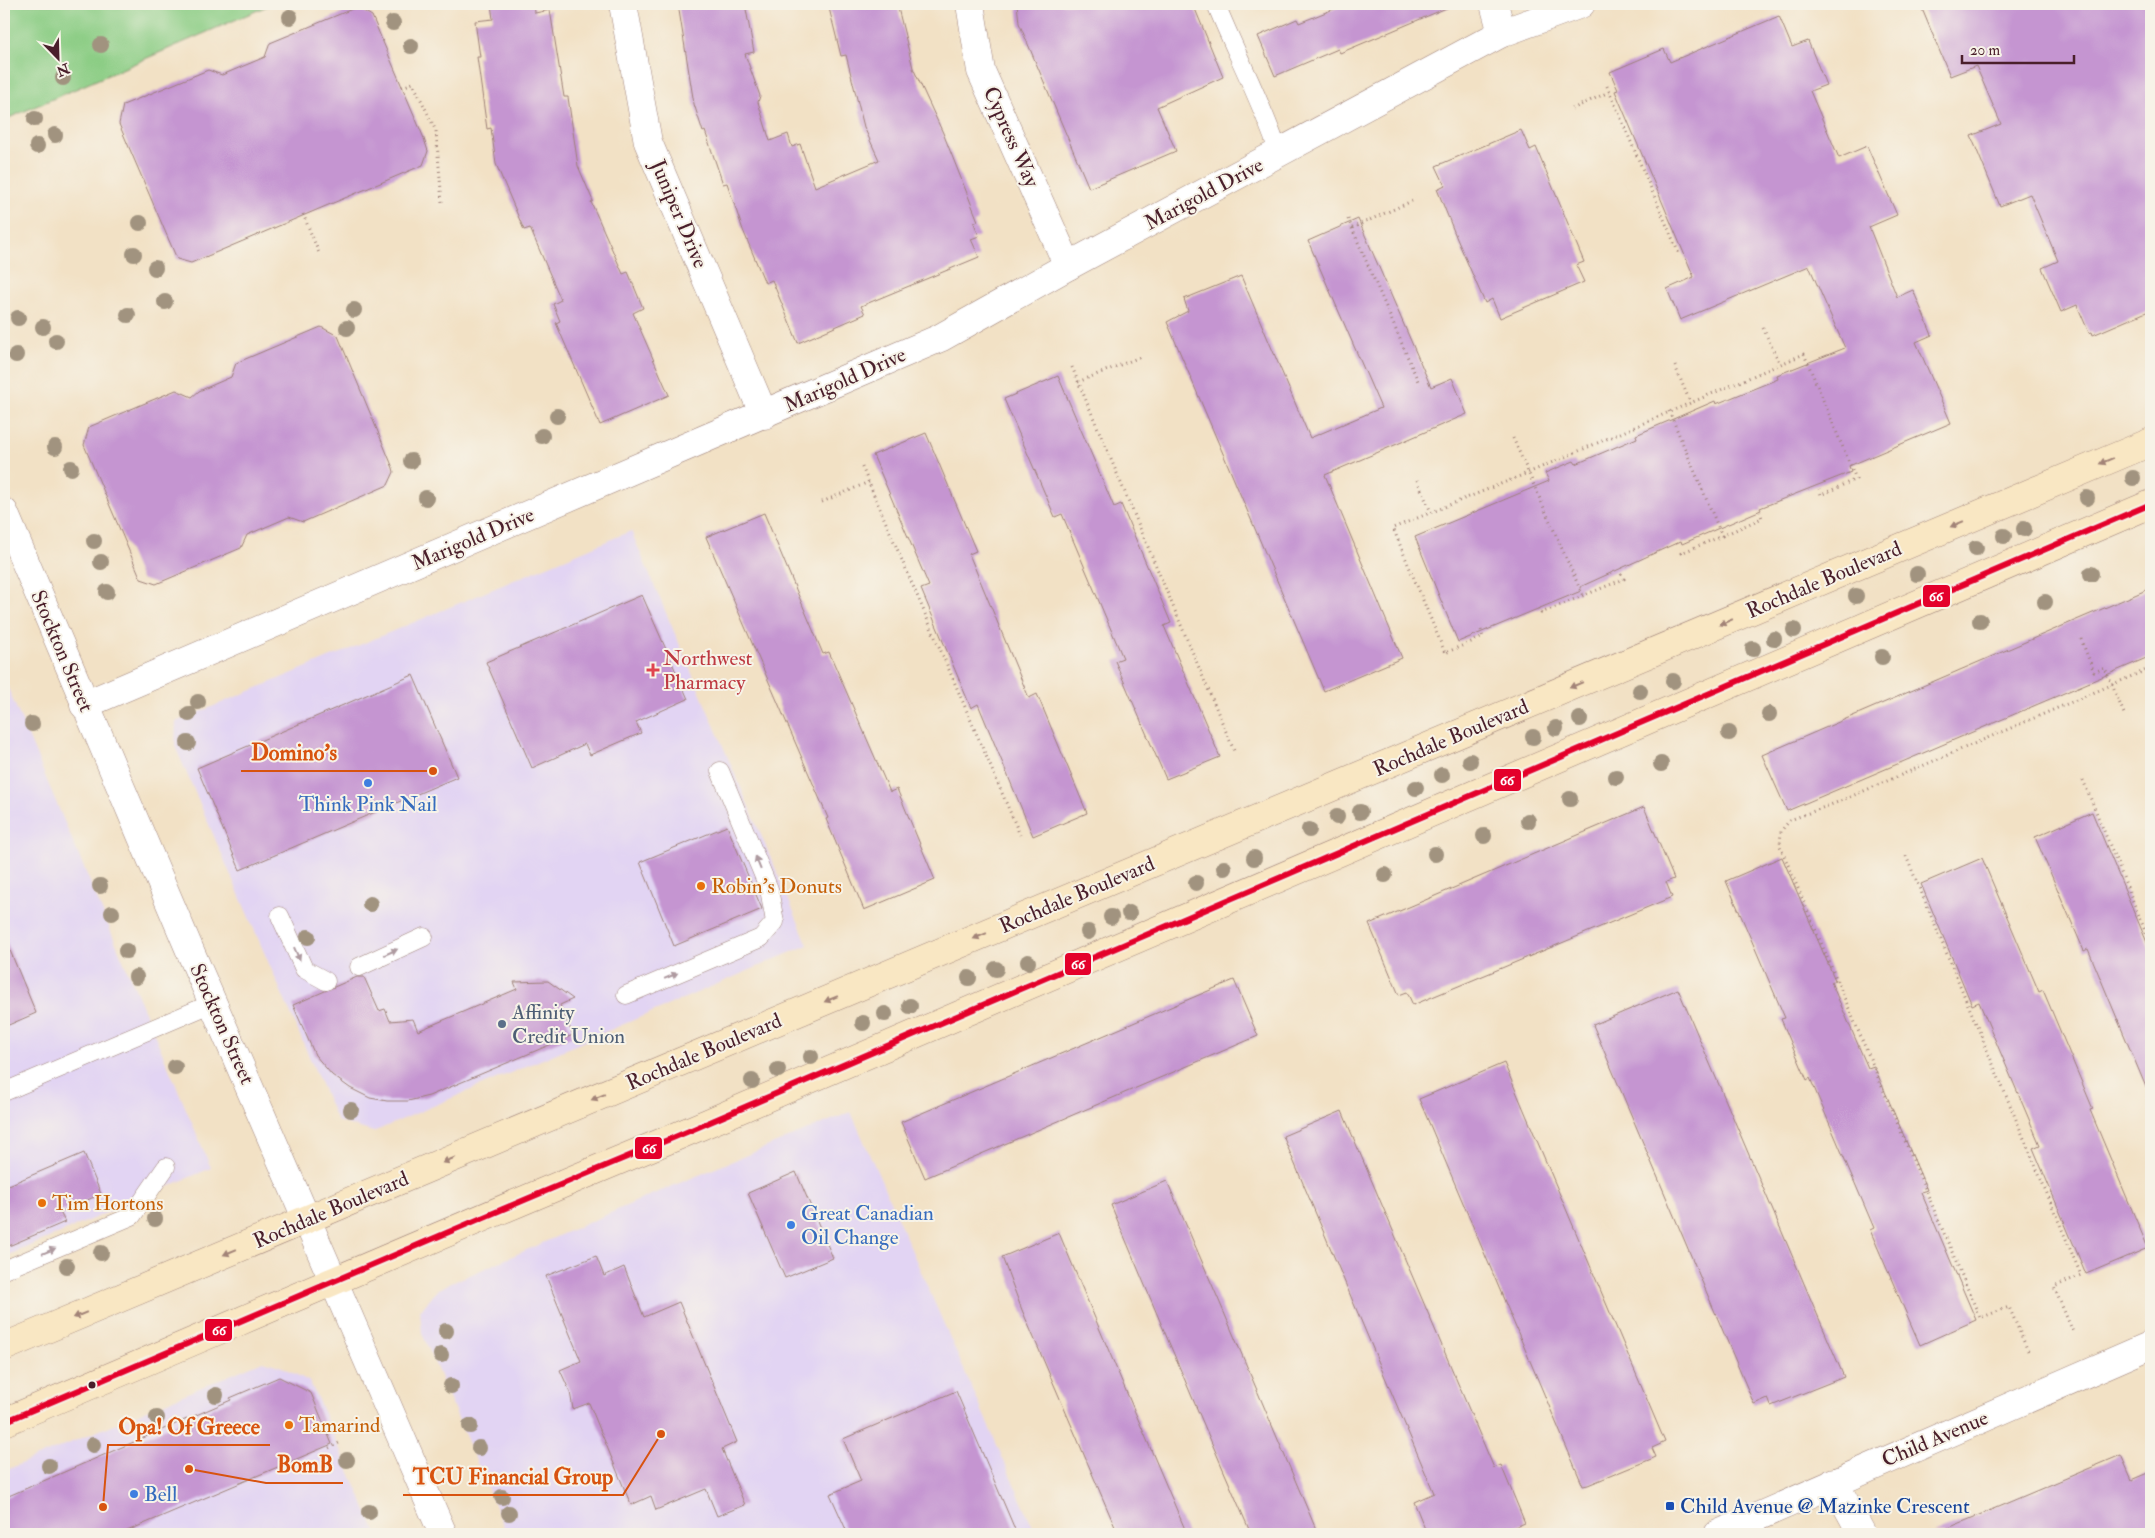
<svg xmlns="http://www.w3.org/2000/svg" width="2155" height="1538" viewBox="0 0 2155 1538" font-family="'IM FELL Double Pica',serif">
<style>
.built{fill:#e2d4f3}
.green{fill:#8ccd85;stroke:#6b7658}
.building{fill:#c595d1}
.lines{fill:none;stroke-linecap:round;stroke-linejoin:round}
.service-casing{stroke:#9e8078;stroke-width:19}
.minor-casing{stroke:#9e8078;stroke-width:29}
.tertiary-casing{stroke:#9e8078;stroke-width:29}
.secondary-casing{stroke:#9e8078;stroke-width:29}
.path{stroke:#9e8078;stroke-width:3;stroke-dasharray:1 4;stroke-linecap:butt}
.service{stroke:#fff;stroke-width:18}
.minor{stroke:#fff;stroke-width:28}
.tertiary{stroke:#fff;stroke-width:28}
.secondary{stroke:#f9e7c3;stroke-width:28}
.bus-1-casing{stroke:#f7f3e8;stroke-width:10}
.bus-1{stroke:#e4002b;stroke-width:6}
.tree{fill:#a1937f}
.oneway{fill:#a28377}
.oneway2{fill:#ae9aa0}
.health-dot{fill:#e0444e;stroke:#f7f3e8;stroke-width:2}
.shop-dot{fill:#3f7fe0;stroke:#f7f3e8;stroke-width:2}
.food-dot{fill:#e8710a;stroke:#f7f3e8;stroke-width:2}
.service-dot{fill:#5c6f8a;stroke:#f7f3e8;stroke-width:2}
.bus-dot{fill:#4a1f2b;stroke:#f7f3e8;stroke-width:2}
.transit-dot{fill:#1a4fb4;stroke:#f7f3e8;stroke-width:2}
.labels{text-anchor:middle;dominant-baseline:central;stroke-width:4;stroke-linejoin:round;paint-order:stroke}
.street-label{font-size:21px;fill:#4a1f2b;stroke:#f7f3e8}
.health-label{font-size:21px;fill:#be3a42;stroke:#f7f3e8;text-anchor:start}
.shop-label{font-size:21px;fill:#366cbe;stroke:#f7f3e8;text-anchor:start}
.food-label{font-size:21px;fill:#c56008;stroke:#f7f3e8;text-anchor:start}
.service-label{font-size:21px;fill:#4e5e75;stroke:#f7f3e8;text-anchor:start}
.transit-label{font-size:21px;fill:#164399;stroke:#f7f3e8;text-anchor:start}
.leader{fill:none;stroke:#d8530f;stroke-width:2}
.callout-dot{fill:#d8530f;stroke:#f7f3e8;stroke-width:2}
.callout-label{font-size:22px;text-anchor:middle;font-weight:bold;fill:#d8530f;stroke:#f7f3e8;stroke-width:4;stroke-linejoin:round;paint-order:stroke}
.line-badge{stroke:#f7f3e8;stroke-width:2}
.badge-label{font-size:14px;text-anchor:middle;font-weight:bold;fill:#fff}
</style>
<rect width="100%" height="100%" fill="#f7f3e8"/>
<filter id="ink" filterUnits="userSpaceOnUse"><feTurbulence type="fractalNoise" baseFrequency=".02" numOctaves="2"/><feDisplacementMap in="SourceGraphic" scale="10" xChannelSelector="R" yChannelSelector="G"/><feConvolveMatrix kernelMatrix="1 2 1 2 8 2 1 2 1" color-interpolation-filters="sRGB"/></filter>
<filter id="wash" filterUnits="userSpaceOnUse"><feTurbulence type="fractalNoise" baseFrequency=".0096" numOctaves="4" result="noise"/><feDisplacementMap in="SourceGraphic" scale="20" xChannelSelector="R" yChannelSelector="G"/><feGaussianBlur stdDeviation="1.12" result="paint"/><feColorMatrix in="noise" values="0 0 0 0 0 0 0 0 0 0 0 0 0 0 0 0 0 1.4 0 .05"/><feComposite in="paint" operator="in"/></filter>
<g filter="url(#wash)">
<rect width="100%" height="100%" fill="#f2e1c5"/>
<g class="built">
<path d="M631 531 808 945 373 1132 337 1121 175 746 176 722Z"/>
<path d="M4 679 211 1168 4 1257Z"/>
<path d="M851 1112 1036 1534H507L422 1333 420 1311 438 1289 658 1192Z"/>
<path d="M263 1361 282 1367 310 1382 377 1534H4V1471Z"/>
</g>
<path class="green" d="M4 4H272L4 120Z"/>
<g id="blocks">
<g class="building">
<path d="M491 4H534L535 13 550 10 564 97H568L578 166 593 201 591 202 623 274 628 272 643 308 633 313 669 395 600 425 556 323 560 321 553 304 561 300 530 228 524 230 496 164 491 128 487 129 477 57H480L475 21 493 19Z"/>
<path d="M678 4H745L754 52 745 54 760 96 758 102 770 141 788 134 792 147 800 144 815 187 879 160 864 127 846 55 841 56 828 4H897L913 68 943 133 978 221 974 223 979 236 971 239 979 257 861 306 865 314 798 343 772 280 765 283 743 230 727 183 723 184 705 131 703 132 694 104Z"/>
<path d="M1017 4H1193L1223 77 1157 107 1176 151 1089 188 1019 23Z"/>
<path d="M1346 4H1456L1340 53 1338 49 1275 76 1258 36 1297 19 1299 23Z"/>
<path d="M1920 4H2151V310L2093 335 2092 332 2089 333 2077 305 2061 312 2042 268 2058 261 2030 194 2000 206 1971 136 2001 124 1976 66 1950 76Z"/>
<path d="M357 7 372 16 423 136 428 151 423 165 191 263 177 259 119 124 123 105 208 70 222 75 265 57 270 43Z"/>
<path d="M1779 16 1792 47 1808 41 1826 85 1810 91 1839 158 1867 146 1897 215 1869 227 1897 297 1913 290 1932 335 1916 342 1951 423 1849 466 1851 472 1760 508 1761 510 1682 544 1681 541 1580 587 1581 591 1458 642 1415 537 1549 481 1545 473 1574 461 1576 464 1637 438 1636 435 1715 401 1716 404 1778 379 1777 375 1845 348 1809 266 1680 320 1667 289 1694 277 1615 91 1618 90 1610 72 1664 49 1670 62Z"/>
<path d="M1521 130 1530 150 1536 147 1584 262 1576 265 1584 282 1500 318 1492 299 1485 303 1457 239 1437 189 1445 185 1436 166Z"/>
<path d="M1358 219 1431 387 1452 378 1467 414 1325 475 1402 658 1324 691 1167 322 1188 311 1184 299 1241 276 1310 438 1381 408 1308 241Z"/>
<path d="M321 327 338 336 393 468 394 472 388 485 303 522 289 517 247 535 241 548 156 584 141 579 84 445 89 427 176 390 192 397 199 391 231 377 236 363Z"/>
<path d="M1058 376 1114 507 1121 504 1171 623 1164 626 1220 757 1166 779 1115 661 1123 658 1062 514 1055 517 1004 399Z"/>
<path d="M926 433 976 551 969 554 1029 698 1037 694 1087 813 1033 836 978 704 971 708 921 589 929 586 873 455Z"/>
<path d="M764 513 823 654 829 652 890 792 897 789 935 880 864 910 826 819 828 818 706 537Z"/>
<path d="M2151 588V656L1787 811 1762 755Z"/>
<path d="M642 595 688 699 636 722 641 733 590 755 585 744 532 768 486 662Z"/>
<path d="M413 675 457 777 240 870 197 768Z"/>
<path d="M1644 807 1674 879 1666 882 1672 897 1413 1005 1407 992 1399 995 1369 924Z"/>
<path d="M2092 812 2151 952V1099L2088 949 2084 951 2035 837Z"/>
<path d="M727 826 762 909 674 946 640 862Z"/>
<path d="M1782 857 1835 980 1831 982 1868 1068 1874 1066 1927 1190 1921 1192 1976 1320 1920 1345 1870 1230 1874 1228 1810 1078 1807 1080 1781 1019 1785 1018 1726 881Z"/>
<path d="M1982 858 2039 992 2043 990 2093 1109 2090 1110 2148 1248 2086 1274 2033 1148 2040 1145 1979 1002 1972 1005 1921 884Z"/>
<path d="M4 936 36 1013 4 1027Z"/>
<path d="M357 977H364L379 1011 385 1009 390 1021 413 1019 418 1031 517 989 514 982 548 981 573 999 560 1005 573 1035 429 1096 408 1101H387L370 1098 350 1088 332 1075 315 1055 293 1005Z"/>
<path d="M1234 980 1258 1036 925 1178 901 1122Z"/>
<path d="M1678 989 1844 1377 1771 1406 1768 1398 1754 1404 1593 1025Z"/>
<path d="M1504 1063 1665 1442 1652 1448 1656 1457 1588 1485 1583 1486 1419 1099Z"/>
<path d="M1342 1111 1494 1468 1501 1465 1525 1523 1498 1534H1427L1414 1502 1434 1493 1283 1136Z"/>
<path d="M84 1153 101 1194 60 1212 65 1222 4 1248V1187Z"/>
<path d="M796 1172 833 1258 785 1278 748 1193Z"/>
<path d="M1167 1181 1220 1303 1318 1534H1251L1195 1404 1111 1205Z"/>
<path d="M1059 1233 1100 1330 1187 1534H1118L1022 1310 1002 1257Z"/>
<path d="M596 1256 604 1276 624 1267 644 1317 679 1302 737 1442 722 1449 745 1505 717 1516 706 1489 656 1510 651 1496 631 1505 589 1403 573 1409 570 1392 560 1370 581 1361 546 1276Z"/>
<path d="M279 1377 311 1393 332 1444 120 1534H4V1498L231 1400 230 1398Z"/>
<path d="M956 1391 1017 1534H848L830 1494 861 1481 843 1439Z"/>
<path d="M2121 1455 2132 1480 2151 1472V1534H1934Z"/>
</g>
</g>
</g>
<g filter="url(#ink)">
<use href="#blocks" fill-opacity="0" stroke="#9e8078" stroke-width="1"/>
<g class="lines">
<g class="service-casing">
<g id="service">
<path d="M1216 4C1236 54 1262 102 1279 154"/>
<path d="M280 916 304 969 326 981"/>
<path d="M359 967 424 937"/>
<path d="M626 995 761 938 775 922 769 889 720 771"/>
<path d="M4 1092 213 1003"/>
<path d="M4 1270 132 1216 166 1167"/>
</g>
</g>
<g class="minor-casing">
<g id="minor">
<path d="M623 4 648 142 764 415"/>
<path d="M970 4 981 71 1068 266"/>
<path d="M1494 4 1502 33"/>
<path d="M4 512 191 953 307 1220"/>
<path d="M84 705 940 338 1068 266 1502 33 1581 4"/>
<path d="M1834 1482 1862 1534"/>
<path d="M1718 1534 2151 1345"/>
</g>
</g>
<g class="tertiary-casing">
<path id="tertiary" d="M307 1220 443 1534"/>
</g>
<g class="secondary-casing">
<g id="secondary">
<path d="M4 1347 2151 442"/>
<path d="M4 1422C228 1327 450 1230 675 1137L2151 504"/>
</g>
</g>
<g class="path">
<path d="M1607 86 1679 254"/>
<path d="M402 87 413 83 436 131 442 202"/>
<path d="M1572 109 1609 92"/>
<path d="M303 214 319 253"/>
<path d="M1348 219 1418 381"/>
<path d="M1352 228 1412 201"/>
<path d="M1763 328 1780 364"/>
<path d="M1675 366 1690 402"/>
<path d="M1072 367 1235 753"/>
<path d="M1078 382 1140 357"/>
<path d="M1669 411 1722 536 1681 553 1680 549"/>
<path d="M1513 438 1583 596"/>
<path d="M862 467 1020 835"/>
<path d="M1417 480 1431 512"/>
<path d="M822 502 869 482"/>
<path d="M1722 536 1762 518 1760 512"/>
<path d="M1539 608 1541 613 1624 579 1620 572"/>
<path d="M1481 630 1483 637 1445 653 1393 528 1530 472 1804 354 1856 479 1821 495 1819 489"/>
<path d="M2081 639 2094 672 2105 668 2125 716"/>
<path d="M2083 780 2151 945"/>
<path d="M1906 856 2081 1275 2054 1287 2073 1332"/>
<path d="M2028 1351 2009 1307 1980 1318 1780 846 1781 831 1790 820 1838 802 2151 668"/>
<path d="M329 1448 341 1442"/>
</g>
<use href="#service" class="service"/>
<use href="#minor" class="minor"/>
<use href="#tertiary" class="tertiary"/>
<use href="#secondary" class="secondary"/>
<g class="bus-1-casing">
<path id="bus-1" d="M4 1422C228 1327 450 1230 675 1137L2151 504"/>
</g>
<use href="#bus-1" class="bus-1"/>
</g>
<g class="tree">
<circle cx="290" cy="17" r="8"/>
<circle cx="393" cy="23" r="8"/>
<circle cx="101" cy="45" r="8"/>
<circle cx="411" cy="46" r="8"/>
<circle cx="63" cy="78" r="8"/>
<circle cx="35" cy="119" r="8"/>
<circle cx="55" cy="135" r="8"/>
<circle cx="37" cy="146" r="8"/>
<circle cx="140" cy="223" r="8"/>
<circle cx="134" cy="254" r="8"/>
<circle cx="155" cy="268" r="8"/>
<circle cx="165" cy="302" r="8"/>
<circle cx="354" cy="310" r="8"/>
<circle cx="128" cy="315" r="8"/>
<circle cx="18" cy="318" r="8"/>
<circle cx="43" cy="327" r="8"/>
<circle cx="347" cy="328" r="8"/>
<circle cx="56" cy="341" r="8"/>
<circle cx="16" cy="355" r="8"/>
<circle cx="557" cy="416" r="8"/>
<circle cx="542" cy="436" r="8"/>
<circle cx="55" cy="447" r="8"/>
<circle cx="411" cy="461" r="8"/>
<circle cx="71" cy="468" r="8"/>
<circle cx="2133" cy="478" r="8"/>
<circle cx="426" cy="498" r="8"/>
<circle cx="2087" cy="498" r="8"/>
<circle cx="2024" cy="529" r="8"/>
<circle cx="2004" cy="536" r="8"/>
<circle cx="94" cy="541" r="8"/>
<circle cx="1976" cy="548" r="8"/>
<circle cx="101" cy="562" r="8"/>
<circle cx="1917" cy="574" r="8"/>
<circle cx="2091" cy="574" r="8"/>
<circle cx="107" cy="592" r="8"/>
<circle cx="1856" cy="596" r="8"/>
<circle cx="2045" cy="602" r="8"/>
<circle cx="1980" cy="621" r="8"/>
<circle cx="1794" cy="630" r="8"/>
<circle cx="1774" cy="639" r="8"/>
<circle cx="1753" cy="649" r="8"/>
<circle cx="1882" cy="657" r="8"/>
<circle cx="1673" cy="681" r="8"/>
<circle cx="1640" cy="691" r="8"/>
<circle cx="198" cy="702" r="8"/>
<circle cx="189" cy="714" r="8"/>
<circle cx="1769" cy="714" r="8"/>
<circle cx="1580" cy="719" r="8"/>
<circle cx="32" cy="724" r="8"/>
<circle cx="1556" cy="728" r="8"/>
<circle cx="1729" cy="733" r="8"/>
<circle cx="1533" cy="737" r="8"/>
<circle cx="188" cy="743" r="8"/>
<circle cx="1470" cy="761" r="8"/>
<circle cx="1661" cy="764" r="8"/>
<circle cx="1442" cy="775" r="8"/>
<circle cx="1616" cy="777" r="8"/>
<circle cx="1416" cy="788" r="8"/>
<circle cx="1570" cy="799" r="8"/>
<circle cx="1360" cy="812" r="8"/>
<circle cx="1337" cy="817" r="8"/>
<circle cx="1528" cy="821" r="8"/>
<circle cx="1309" cy="830" r="8"/>
<circle cx="1484" cy="836" r="8"/>
<circle cx="1435" cy="854" r="8"/>
<circle cx="1254" cy="858" r="8"/>
<circle cx="1224" cy="868" r="8"/>
<circle cx="1385" cy="875" r="8"/>
<circle cx="1196" cy="883" r="8"/>
<circle cx="100" cy="886" r="8"/>
<circle cx="370" cy="904" r="8"/>
<circle cx="112" cy="913" r="8"/>
<circle cx="1129" cy="913" r="8"/>
<circle cx="1111" cy="917" r="8"/>
<circle cx="1088" cy="932" r="8"/>
<circle cx="308" cy="937" r="8"/>
<circle cx="126" cy="951" r="8"/>
<circle cx="1028" cy="962" r="8"/>
<circle cx="996" cy="969" r="8"/>
<circle cx="136" cy="977" r="8"/>
<circle cx="969" cy="978" r="8"/>
<circle cx="910" cy="1006" r="8"/>
<circle cx="885" cy="1014" r="8"/>
<circle cx="863" cy="1023" r="8"/>
<circle cx="811" cy="1057" r="8"/>
<circle cx="175" cy="1067" r="8"/>
<circle cx="778" cy="1070" r="8"/>
<circle cx="752" cy="1081" r="8"/>
<circle cx="351" cy="1110" r="8"/>
<circle cx="155" cy="1219" r="8"/>
<circle cx="101" cy="1253" r="8"/>
<circle cx="67" cy="1266" r="8"/>
<circle cx="446" cy="1331" r="8"/>
<circle cx="441" cy="1355" r="8"/>
<circle cx="451" cy="1386" r="8"/>
<circle cx="216" cy="1395" r="8"/>
<circle cx="157" cy="1418" r="8"/>
<circle cx="470" cy="1426" r="8"/>
<circle cx="93" cy="1445" r="8"/>
<circle cx="479" cy="1448" r="8"/>
<circle cx="347" cy="1460" r="8"/>
<circle cx="49" cy="1466" r="8"/>
<circle cx="502" cy="1497" r="8"/>
<circle cx="369" cy="1512" r="8"/>
<circle cx="509" cy="1513" r="8"/>
</g>
<defs><path id="oneway-solid" d="M-6-.8H1V-3.2L6.5 0L1 3.2V.8H-6Z" transform="scale(1.25)"/></defs>
<g class="oneway">
<use href="#oneway-solid" transform="translate(2106 461) rotate(157)"/>
<use href="#oneway-solid" transform="translate(1957 524) rotate(157)"/>
<use href="#oneway-solid" transform="translate(1726 622) rotate(157)"/>
<use href="#oneway-solid" transform="translate(1576 685) rotate(157)"/>
<use href="#oneway-solid" transform="translate(980 936) rotate(157)"/>
<use href="#oneway-solid" transform="translate(831 999) rotate(157)"/>
<use href="#oneway-solid" transform="translate(598 1097) rotate(157)"/>
<use href="#oneway-solid" transform="translate(449 1160) rotate(157)"/>
<use href="#oneway-solid" transform="translate(230 1252) rotate(157)"/>
<use href="#oneway-solid" transform="translate(80 1315) rotate(157)"/>
</g>
<g class="oneway2">
<use href="#oneway-solid" transform="translate(758 863) rotate(-112)"/>
<use href="#oneway-solid" transform="translate(391 952) rotate(-24)"/>
<use href="#oneway-solid" transform="translate(297 954) rotate(66)"/>
<use href="#oneway-solid" transform="translate(671 976) rotate(-23)"/>
<use href="#oneway-solid" transform="translate(49 1251) rotate(-23)"/>
</g>
</g>
<path class="health-dot" d="M650.5 662.5h5v5h5v5h-5v5h-5v-5h-5v-5h5z"/>
<g class="shop-dot">
<circle cx="368" cy="783" r="5"/>
<circle cx="791" cy="1225" r="5"/>
<circle cx="134" cy="1494" r="5"/>
</g>
<g class="food-dot">
<circle cx="701" cy="886" r="5"/>
<circle cx="42" cy="1203" r="5"/>
<circle cx="289" cy="1425" r="5"/>
</g>
<circle class="service-dot" cx="502" cy="1024" r="5"/>
<circle class="bus-dot" cx="92" cy="1385" r="4.5"/>
<rect class="transit-dot" x="1665" y="1501" width="10" height="10" rx="2.5"/>
<g class="labels">
<g class="street-label">
<text transform="translate(1011 137) rotate(66)">Cypress Way</text>
<text transform="translate(1204 194) rotate(-28)">Marigold Drive</text>
<text transform="translate(679 214) rotate(67)">Juniper Drive</text>
<text transform="translate(845 380) rotate(-24)">Marigold Drive</text>
<text transform="translate(473 539) rotate(-23)">Marigold Drive</text>
<text transform="translate(1824 580) rotate(-23)">Rochdale Boulevard</text>
<text transform="translate(62 651) rotate(67)">Stockton Street</text>
<text transform="translate(1451 738) rotate(-23)">Rochdale Boulevard</text>
<text transform="translate(1077 895) rotate(-23)">Rochdale Boulevard</text>
<text transform="translate(222 1024) rotate(66)">Stockton Street</text>
<text transform="translate(704 1052) rotate(-23)">Rochdale Boulevard</text>
<text transform="translate(331 1210) rotate(-23)">Rochdale Boulevard</text>
<text transform="translate(1935 1439) rotate(-23)">Child Avenue</text>
</g>
<g class="health-label">
<text x="663" y="658">Northwest<tspan x="663" dy="24">Pharmacy</tspan></text>
</g>
<g class="shop-label">
<text x="368" y="804" text-anchor="middle">Think Pink Nail</text>
<text x="801" y="1213">Great Canadian<tspan x="801" dy="24">Oil Change</tspan></text>
<text x="144" y="1494">Bell</text>
</g>
<g class="food-label">
<text x="711" y="886">Robin's Donuts</text>
<text x="52" y="1203">Tim Hortons</text>
<text x="299" y="1425">Tamarind</text>
</g>
<g class="service-label">
<text x="512" y="1012">Affinity<tspan x="512" dy="24">Credit Union</tspan></text>
</g>
<g class="transit-label">
<text x="1680" y="1506">Child Avenue @ Mazinke Crescent</text>
</g>
</g>
<path class="leader" d="M433 771L347 771H241M103 1507L108 1445H270M189 1469L266 1483H343M661 1434L623 1495H403"/>
<g class="callout-dot">
<circle cx="433" cy="771" r="5"/>
<circle cx="103" cy="1507" r="5"/>
<circle cx="189" cy="1469" r="5"/>
<circle cx="661" cy="1434" r="5"/>
</g>
<g class="callout-label">
<text x="294" y="760">Domino's</text>
<text x="189" y="1434">Opa! Of Greece</text>
<text x="305" y="1472">BomB</text>
<text x="513" y="1484">TCU Financial Group</text>
</g>
<g class="line-badge">
<rect x="1922" y="584" width="29" height="24" rx="5" fill="#e4002b"/>
<rect x="1493" y="768" width="29" height="24" rx="5" fill="#e4002b"/>
<rect x="1064" y="952" width="28" height="24" rx="5" fill="#e4002b"/>
<rect x="634" y="1136" width="29" height="24" rx="5" fill="#e4002b"/>
<rect x="204" y="1318" width="29" height="24" rx="5" fill="#e4002b"/>
</g>
<g class="badge-label">
<text x="1936" y="601">66</text>
<text x="1507" y="785">66</text>
<text x="1078" y="969">66</text>
<text x="649" y="1153">66</text>
<text x="219" y="1335">66</text>
</g>
<rect width="2155" height="1538" fill="none" stroke="#f7f3e8" stroke-width="20"/>
<g transform="translate(58 58) rotate(157)" stroke="#f7f3e8" stroke-width="4" paint-order="stroke">
<path d="M0-4L9 19L0 12L-9 19Z" fill="#4a1f2b"/>
<text y="-8" font-size="14" font-weight="bold" text-anchor="middle" fill="#4a1f2b">N</text>
</g>
<path d="M1962 55v8h112v-8" fill="none" stroke="#4a1f2b" stroke-width="2.5"/>
<text x="1970" y="55" font-size="15" fill="#4a1f2b" stroke="#f7f3e8" stroke-width="4" paint-order="stroke">20 m</text>
</svg>
